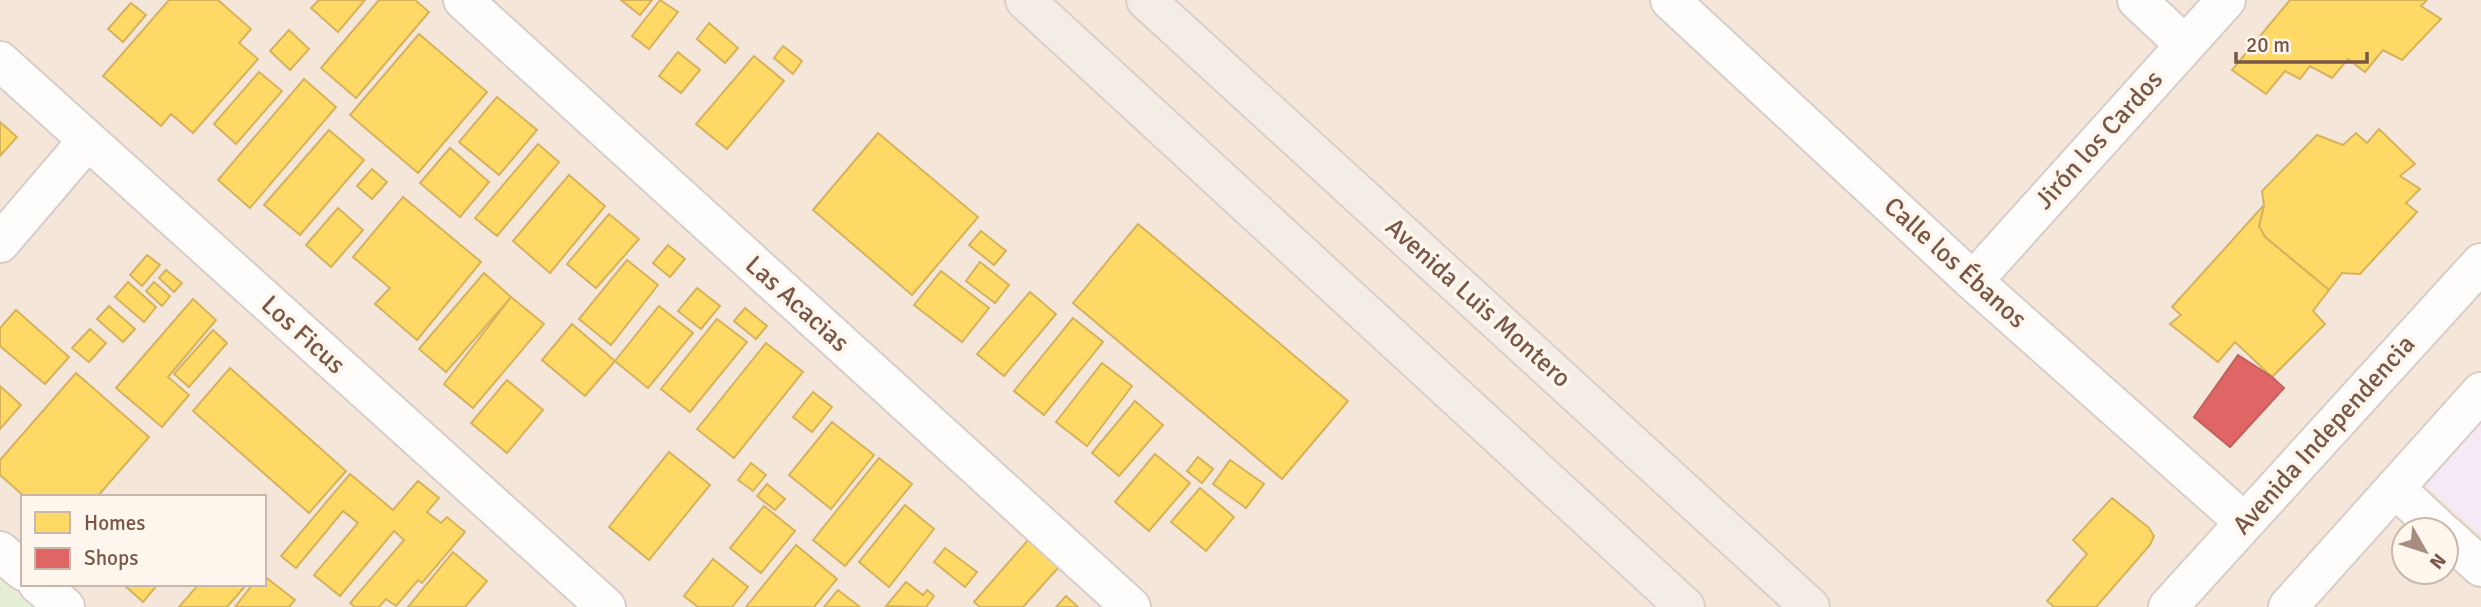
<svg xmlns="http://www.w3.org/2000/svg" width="2481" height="607" viewBox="0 0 2481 607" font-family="Signika,sans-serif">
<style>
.residential{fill:#f4e7da;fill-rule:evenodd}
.education{fill:#f4e9f4}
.green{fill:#e5efd4}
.homes{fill:#ffd966;stroke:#d7b25d;stroke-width:2}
.shops{fill:#e06666;stroke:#c1615d;stroke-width:2}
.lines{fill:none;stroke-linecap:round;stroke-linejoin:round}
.minor-casing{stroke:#d7cdc8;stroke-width:42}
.secondary-casing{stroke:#d8cdc7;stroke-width:42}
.primary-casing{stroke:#dacfc8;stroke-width:42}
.minor{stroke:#fefdfc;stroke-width:38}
.secondary{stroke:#fefdfc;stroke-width:38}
.primary{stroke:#f3ede5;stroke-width:38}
.labels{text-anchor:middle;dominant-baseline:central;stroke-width:7;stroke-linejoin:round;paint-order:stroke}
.street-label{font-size:26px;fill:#7a5647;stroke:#fff7ed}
</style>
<rect width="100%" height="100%" fill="#f8f2eb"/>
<g class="residential">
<path d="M0 0H1133L1798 607H0ZM23 497H264V584H23Z"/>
<path d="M1139 0H2481V265L2172 607H1808Z"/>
<path d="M2481 274V607H2181ZM2404 530H2446V572H2404Z"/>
</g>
<path class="education" d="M2481 411V535L2419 480Z"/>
<path class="green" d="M0 579 32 607H0Z"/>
<g class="homes">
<path d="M169 0H218L251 29 239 43 258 59 193 133 171 114 161 126 103 76Z"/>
<path d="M319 0H365L338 32 311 8Z"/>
<path d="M379 0H415L429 12 356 98 321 68Z"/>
<path d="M621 0H652L640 15Z"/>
<path d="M660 0 678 12 649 49 632 36Z"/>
<path d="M2290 0H2427L2421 6 2441 19 2402 60 2383 50 2365 72 2348 59 2332 78 2310 66 2300 79 2285 71 2266 94 2232 70Z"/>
<path d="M131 3 146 15 123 42 108 29Z"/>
<path d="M709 23 738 48 725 63 697 39Z"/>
<path d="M289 30 309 49 290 70 270 51Z"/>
<path d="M419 34 487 92 418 173 350 115Z"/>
<path d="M783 46 802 61 793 74 774 58Z"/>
<path d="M678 52 700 70 681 93 659 76Z"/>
<path d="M754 56 784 81 727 149 696 124Z"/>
<path d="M259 72 282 91 236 144 214 124Z"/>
<path d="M304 79 336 107 250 208 218 180Z"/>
<path d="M497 97 537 130 499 175 459 142Z"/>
<path d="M0 122 17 137 0 156Z"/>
<path d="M2379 129 2415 164 2400 176 2420 189 2406 203 2417 212 2360 274 2342 273 2329 290 2265 237 2259 226 2264 205 2262 191 2317 135 2343 145 2356 133 2367 143Z"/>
<path d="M329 130 364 160 300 235 264 205Z"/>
<path d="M878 133 978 217 912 295 813 210Z"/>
<path d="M538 144 559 162 497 236 475 218Z"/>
<path d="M450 148 489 182 460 217 420 183Z"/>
<path d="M372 169 387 182 372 199 357 186Z"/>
<path d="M569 175 605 206 550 273 513 241Z"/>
<path d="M403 197 481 262 417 340 375 304 390 288 353 257Z"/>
<path d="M2264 205 2259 226 2265 237 2329 290 2313 311 2325 324 2272 377 2235 342 2218 362 2170 324 2181 315 2172 307Z"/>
<path d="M338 208 363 230 331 267 306 245Z"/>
<path d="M609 214 639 239 596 288 567 264Z"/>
<path d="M1138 224 1348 401 1282 479 1073 303Z"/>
<path d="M981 231 1006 251 994 265 969 245Z"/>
<path d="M668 245 685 259 670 277 653 263Z"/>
<path d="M147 255 160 265 142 286 130 275Z"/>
<path d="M627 260 658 285 611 345 579 319Z"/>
<path d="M980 262 1009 285 995 303 966 281Z"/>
<path d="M166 270 182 283 174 292 159 278Z"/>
<path d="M941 271 989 308 962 342 914 305Z"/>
<path d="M484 273 511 297 446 372 419 349Z"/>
<path d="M128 282 156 307 144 322 115 297Z"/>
<path d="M154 282 170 296 162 306 146 291Z"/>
<path d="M697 288 720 306 701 329 678 311Z"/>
<path d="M1030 292 1056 314 1004 376 977 354Z"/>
<path d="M511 297 544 324 473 408 444 384Z"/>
<path d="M193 299 216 320 168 377 189 395 162 427 116 388Z"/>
<path d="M109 306 135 329 123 342 97 319Z"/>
<path d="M659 306 693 333 648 388 615 361Z"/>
<path d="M745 308 767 326 756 339 734 321Z"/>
<path d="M16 310 69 357 45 384 0 346V328Z"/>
<path d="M1073 318 1103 342 1044 415 1014 391Z"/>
<path d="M717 319 747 342 690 412 661 389Z"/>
<path d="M572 324 615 361 585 396 542 360Z"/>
<path d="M90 329 106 343 89 362 72 348Z"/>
<path d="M213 330 227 343 189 387 174 374Z"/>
<path d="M766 343 803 372 734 458 697 429Z"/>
<path d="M1102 363 1132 386 1087 446 1056 422Z"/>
<path d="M230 368 346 471 309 513 193 411Z"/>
<path d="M76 373 149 437 97 497H25L0 475V460Z"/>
<path d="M507 380 543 410 507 453 471 423Z"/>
<path d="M0 386 21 405 0 429Z"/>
<path d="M813 392 832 407 812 432 793 417Z"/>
<path d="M1135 401 1163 425 1119 476 1092 453Z"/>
<path d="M832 422 874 455 831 509 789 475Z"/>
<path d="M669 452 710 485 649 560 609 527Z"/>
<path d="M1155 454 1190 483 1149 531 1115 502Z"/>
<path d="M1198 457 1213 469 1202 483 1187 471Z"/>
<path d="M879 458 912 484 845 566 813 540Z"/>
<path d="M1230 460 1264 484 1246 508 1213 484Z"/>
<path d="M751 463 766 475 753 491 738 480Z"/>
<path d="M350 474 393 510 418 481 439 498 427 512 441 523 447 517 465 532 422 583 418 580 396 606 386 599 379 607H355L350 603 404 540 394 531 340 596 314 575 358 523 343 511 296 568 281 556Z"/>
<path d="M767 484 785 499 775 510 757 496Z"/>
<path d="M1200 488 1234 517 1206 551 1171 522Z"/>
<path d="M2112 498 2149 528 2154 536 2150 545 2096 607H2054L2047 601 2087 554 2073 540Z"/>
<path d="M905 505 934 529 889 587 859 562Z"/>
<path d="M764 506 795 531 761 573 730 548Z"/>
<path d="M1035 532 1066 559 1023 607H980L974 602Z"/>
<path d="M796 545 837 579 814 607H746Z"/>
<path d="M945 548 977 572 965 587 934 562Z"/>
<path d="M453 552 487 581 465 607H408Z"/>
<path d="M713 559 748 587 732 607H698L684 596Z"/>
<path d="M264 576 295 600 289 607H235L253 584H264Z"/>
<path d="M906 582 923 595 927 590 934 596 926 607 886 606Z"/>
<path d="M123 584H158L143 602Z"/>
<path d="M199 584H247L227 607H179Z"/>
<path d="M838 590 860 607H824Z"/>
<path d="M1066 596 1078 607H1056Z"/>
</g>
<path class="shops" d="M2238 355 2272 377 2284 388 2230 447 2194 417Z"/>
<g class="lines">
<g class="minor-casing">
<g id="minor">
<path d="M463 0 1131 607"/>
<path d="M1670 0 1973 281 2244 522"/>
<path d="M2137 0 2185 45"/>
<path d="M0 61 606 607"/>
<path d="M0 243 87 141"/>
<path d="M1973 281 2226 0"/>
<path d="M2395 488 2440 530"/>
<path d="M2446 535 2481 567"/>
<path d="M0 551 23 571"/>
<path d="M38 584 65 607"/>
</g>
</g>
<g class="secondary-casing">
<g id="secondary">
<path d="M2168 607 2481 263"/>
<path d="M2288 607 2481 392"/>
</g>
</g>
<g class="primary-casing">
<g id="primary">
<path d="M1025 0 1685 607"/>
<path d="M1146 0 1810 607"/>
</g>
</g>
<use href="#minor" class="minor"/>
<use href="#secondary" class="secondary"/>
<use href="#primary" class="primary"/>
</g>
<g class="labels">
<g class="street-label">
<text transform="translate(2099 140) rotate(-48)">Jirón los Cardos</text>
<text transform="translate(1955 263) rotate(42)">Calle los Ébanos</text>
<text transform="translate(1478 303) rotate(42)">Avenida Luis Montero</text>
<text transform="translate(797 304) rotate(42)">Las Acacias</text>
<text transform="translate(303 335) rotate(42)">Los Ficus</text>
<text transform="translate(2324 435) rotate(-48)">Avenida Independencia</text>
</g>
</g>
<rect x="21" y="495" width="245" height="91" fill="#fff7ed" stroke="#cab7ab" stroke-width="2"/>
<rect x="35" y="512" width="35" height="21" fill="#ffd966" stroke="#cab7ab" stroke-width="2"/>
<text x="84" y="530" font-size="21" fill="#7a5647">Homes</text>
<rect x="35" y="548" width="35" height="21" fill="#e06666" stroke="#cab7ab" stroke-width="2"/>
<text x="84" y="565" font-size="21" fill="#7a5647">Shops</text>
<g transform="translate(2425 551) rotate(129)"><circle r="33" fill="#fff7ed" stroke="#cab7ab" stroke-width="2"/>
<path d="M0-5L12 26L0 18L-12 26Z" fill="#a68d80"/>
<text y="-10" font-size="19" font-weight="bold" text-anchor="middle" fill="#7a5647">N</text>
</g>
<path d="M2236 52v10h131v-10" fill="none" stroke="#7a5647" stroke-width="3.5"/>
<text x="2246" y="52" font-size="21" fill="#7a5647" stroke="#fff7ed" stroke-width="5" paint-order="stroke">20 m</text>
</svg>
